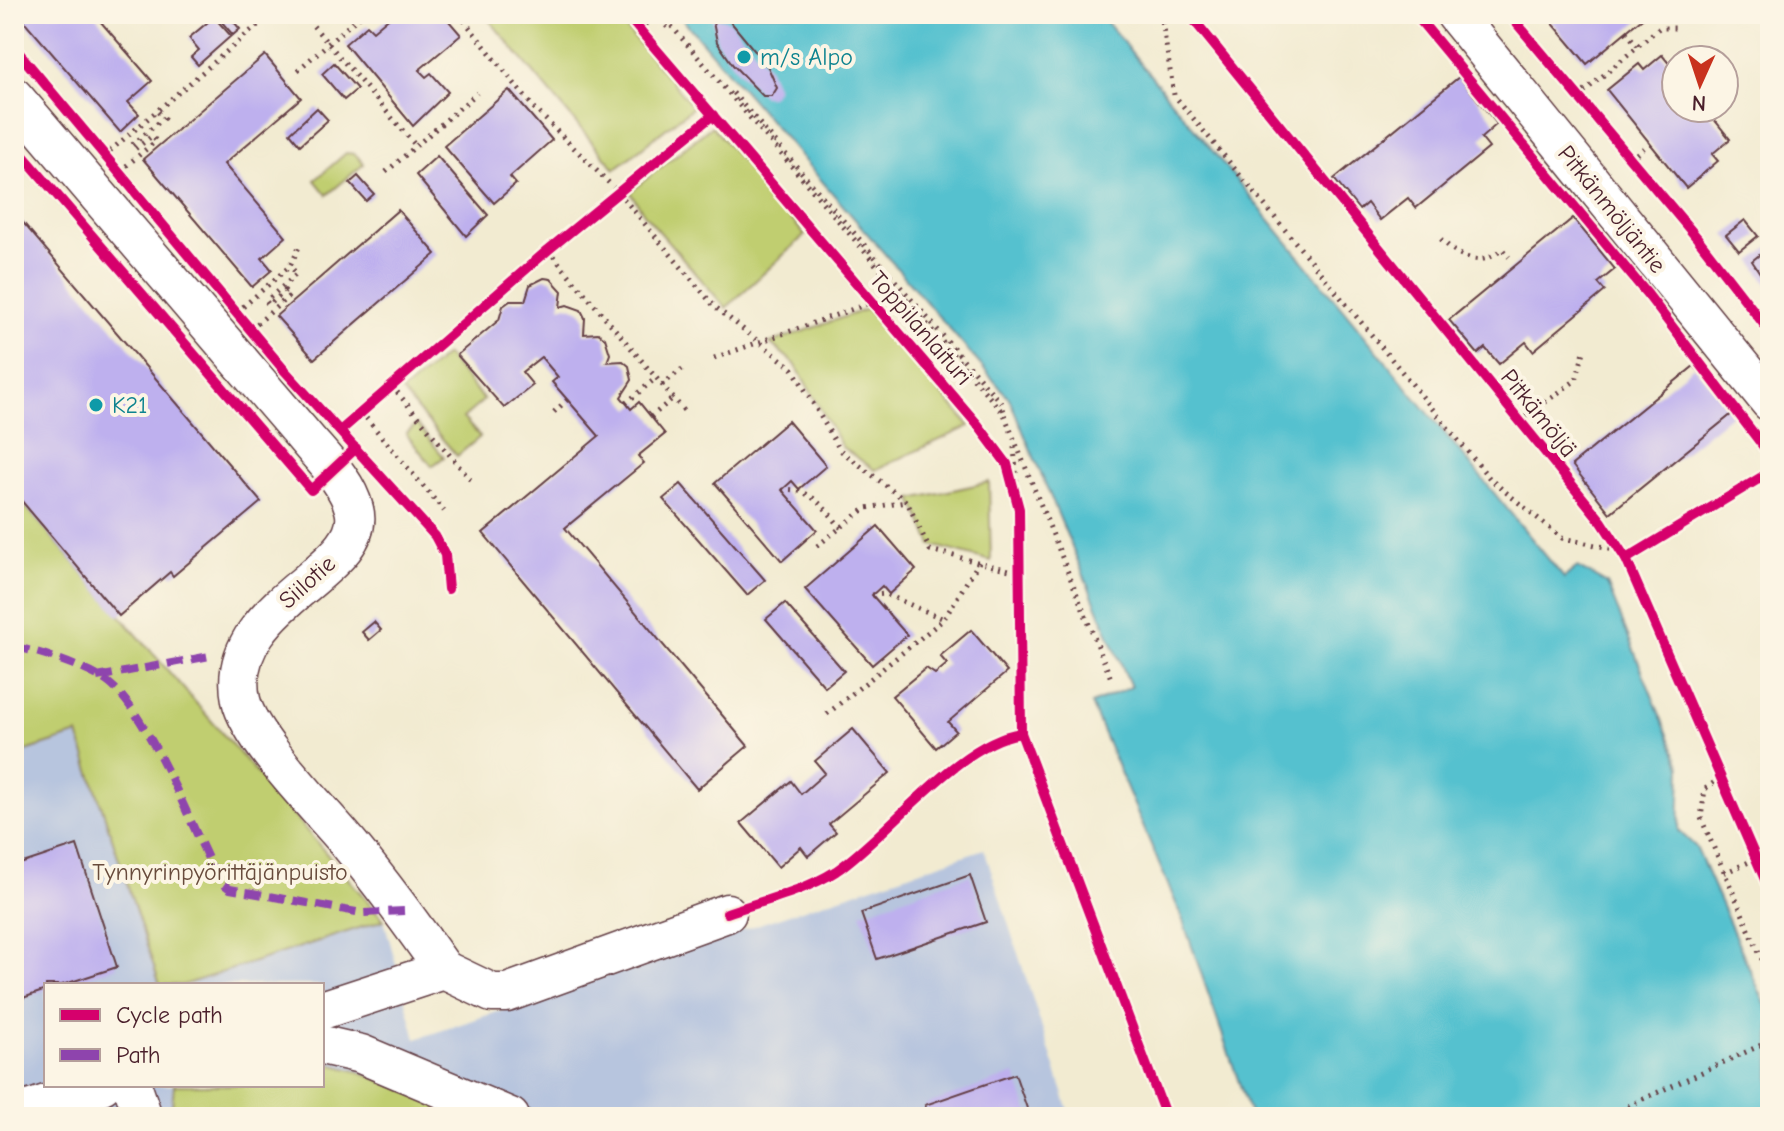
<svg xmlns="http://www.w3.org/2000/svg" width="1784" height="1131" viewBox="0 0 1784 1131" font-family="'Comic Neue',sans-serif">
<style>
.industrial{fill:#b7c5de}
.green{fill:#c0ce70;stroke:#85764e;stroke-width:2}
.water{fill:#55c1cf;stroke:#50707d;stroke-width:2}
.building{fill:#beb0ee}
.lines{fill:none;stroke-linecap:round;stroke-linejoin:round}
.minor-casing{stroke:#633e44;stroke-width:41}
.path{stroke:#633e44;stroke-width:5;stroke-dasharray:2 6;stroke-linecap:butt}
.minor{stroke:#fff;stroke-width:38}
.quiet{stroke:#8e44ad;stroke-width:8;stroke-dasharray:16 8;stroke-linecap:butt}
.cycleway-casing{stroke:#fcf5e5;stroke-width:15}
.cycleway{stroke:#d6006c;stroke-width:10}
.culture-dot{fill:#0f9aa8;stroke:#fcf5e5;stroke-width:3}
.labels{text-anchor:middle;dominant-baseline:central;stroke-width:8;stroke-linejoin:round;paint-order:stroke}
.culture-label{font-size:24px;fill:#0d838f;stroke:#fcf5e5;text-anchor:start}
.street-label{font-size:24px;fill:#4a1f2b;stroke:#fcf5e5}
.park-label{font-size:24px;fill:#684b3c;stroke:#fcf5e5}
</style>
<rect width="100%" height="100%" fill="#fcf5e5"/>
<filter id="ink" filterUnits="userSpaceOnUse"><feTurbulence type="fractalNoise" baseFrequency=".0125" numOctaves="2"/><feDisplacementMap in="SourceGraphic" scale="16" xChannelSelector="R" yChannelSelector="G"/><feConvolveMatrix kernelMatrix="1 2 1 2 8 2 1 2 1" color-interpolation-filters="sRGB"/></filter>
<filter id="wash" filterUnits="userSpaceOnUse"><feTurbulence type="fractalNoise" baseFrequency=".006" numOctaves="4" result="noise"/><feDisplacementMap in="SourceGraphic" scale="32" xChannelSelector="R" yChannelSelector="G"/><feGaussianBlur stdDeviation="1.8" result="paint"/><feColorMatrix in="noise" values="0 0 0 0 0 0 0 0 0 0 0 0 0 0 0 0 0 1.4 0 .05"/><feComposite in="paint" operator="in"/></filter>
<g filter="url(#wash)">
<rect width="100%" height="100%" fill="#f2ebd1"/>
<path class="industrial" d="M78 734 160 985H46V1085H322V985H183L384 920 416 1039 984 849 1071 1117H14V755Z"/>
<g class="green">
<path d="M484 14H614L693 107 615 169Z"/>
<path d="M712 126 805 235 726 308 645 215 630 192Z"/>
<path d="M346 153 355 154 364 164 327 195 315 180Z"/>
<path d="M867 309 970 426 875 470 842 447 795 364 770 343Z"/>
<path d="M446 355 484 400 463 418 480 437 457 456 402 392Z"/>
<path d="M417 424 444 457 432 466 406 434Z"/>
<path d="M989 482 991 561 932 545 912 499Z"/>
<path d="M14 493 384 920 183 985H160L78 734 14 755Z"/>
<path d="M322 1062 360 1072 448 1107 443 1117H178L172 1106 174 1085H322Z"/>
</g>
<path class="water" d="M678 14H1100L1564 578 1577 567 1607 584 1681 767 1679 831 1696 847 1770 1015V1117H1251L1181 915 1091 704 1131 687 1009 398Z"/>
<g id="blocks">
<g class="building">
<path d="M18 14H94L152 81 128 102 139 114 120 132Z"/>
<path d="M393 14H443L461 35 419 70 426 77 431 73 448 92 413 126 345 44 367 25 373 31Z"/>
<path d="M1545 14H1647L1587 64Z"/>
<path d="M228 15 240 29 233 35 221 21Z"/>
<path d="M214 17 231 36 198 65 191 57 199 50 189 38Z"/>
<path d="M712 17 730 21 768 67 777 88 772 96H763L733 65 717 42Z"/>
<path d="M265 55 301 98 224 164 286 237 262 258 272 270 252 287 143 159Z"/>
<path d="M1662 55 1676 72V108H1705L1730 139 1712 154 1718 161 1686 188 1607 90 1639 64 1644 70Z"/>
<path d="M334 63 357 89 344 100 322 74Z"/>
<path d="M1459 77 1497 124 1481 138 1489 148 1416 208 1408 198 1380 220 1367 203 1359 210 1334 179Z"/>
<path d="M509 90 552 140 510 177 516 184 494 203 444 146Z"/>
<path d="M317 108 328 120 300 145 290 133Z"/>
<path d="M437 156 488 215 466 236 416 175Z"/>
<path d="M358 176 374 194 366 201 350 183Z"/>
<path d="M398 210 436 254 314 359 276 316Z"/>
<path d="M14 212 261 502 173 576 170 572 119 616 14 492Z"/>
<path d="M1573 218 1615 269 1598 283 1605 291 1533 351 1526 342 1499 364 1485 348 1478 354 1449 320Z"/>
<path d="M1745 220 1758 236 1739 251 1726 235Z"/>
<path d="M1770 246V288L1752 261Z"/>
<path d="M544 278 551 279 562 291 560 307 567 305 581 310 585 318 584 334 598 333 605 338 610 354 607 362 623 361 629 366 632 380 621 397 631 409 639 402 665 434 638 456 644 463 565 528 748 746 697 789 483 533 599 436 552 382 558 377 541 357 522 372 533 385 504 408 457 355 499 320 503 306 510 301H525L530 285Z"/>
<path d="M1694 366 1733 413 1610 513 1572 465Z"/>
<path d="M788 421 826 466 799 489 792 481 782 490 817 530 782 561 715 483Z"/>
<path d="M681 484 765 580 747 595 663 499Z"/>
<path d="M878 526 916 570 889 594 882 586 872 595 907 635 872 665 805 589Z"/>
<path d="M785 603 844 671 825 687 766 619Z"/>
<path d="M374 622 381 630 369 640 362 632Z"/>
<path d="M971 630 1007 672 948 722 956 731 936 748 892 696 926 668 935 674 947 664 940 656Z"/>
<path d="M853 729 890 773 829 824 836 832 808 856 801 847 778 867 741 823 791 781 801 794 825 773 815 761Z"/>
<path d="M77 845 117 967 62 985H46V990L14 1001V866Z"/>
<path d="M970 875 986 922 877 959 861 913Z"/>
<path d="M1015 1074 1030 1117H929L925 1105Z"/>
</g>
</g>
</g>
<g filter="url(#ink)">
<use href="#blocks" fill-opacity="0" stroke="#633e44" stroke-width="2"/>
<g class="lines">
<g class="minor-casing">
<g id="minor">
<path d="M1455 14 1770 402"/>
<path d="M14 97 303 435C321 457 347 481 354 509 371 571 221 603 241 700 250 740 322 811 350 845 383 885 414 927 444 970"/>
<path d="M322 1010 444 970 492 993H507L727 913"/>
<path d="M322 1045 361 1054 510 1117"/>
<path d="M132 1085 143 1117"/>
<path d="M14 1115 102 1085"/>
</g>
</g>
<g class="path">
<path d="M303 14 416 146"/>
<path d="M459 14 534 108 618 192 714 306 793 369 840 450 907 502 930 550 1021 573"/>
<path d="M655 14 669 29"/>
<path d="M661 14 1004 414 1112 681"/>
<path d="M1161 14 1174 95 1491 480 1562 538 1619 550"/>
<path d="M640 31 653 14"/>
<path d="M1626 32 1638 46"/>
<path d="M298 70 362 14"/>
<path d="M733 93 1001 403 1005 414"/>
<path d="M1578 97 1659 28H1675"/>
<path d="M104 156 259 24"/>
<path d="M1630 159 1650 143"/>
<path d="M120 171 156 141 152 136 135 149 132 145 164 118 157 111"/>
<path d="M386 172 477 93"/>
<path d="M1441 239C1458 257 1481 269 1502 249L1509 257"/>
<path d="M548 250 686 413"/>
<path d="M237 312 290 266 299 247"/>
<path d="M251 329 289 296 285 291 269 305 266 301 297 274 290 266"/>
<path d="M1770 332V331"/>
<path d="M714 358 873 302"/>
<path d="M662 385 682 369"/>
<path d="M392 386 474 484"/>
<path d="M626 403 656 378"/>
<path d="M361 412 444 511"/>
<path d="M554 412 567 400"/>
<path d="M651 417 673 398"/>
<path d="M1519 421 1576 380 1585 348"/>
<path d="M1014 447 1019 509"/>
<path d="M782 490C809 486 826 509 841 528"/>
<path d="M817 546 866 508 907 502"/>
<path d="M872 595 885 594 944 619"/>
<path d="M827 714 944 619 979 562"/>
<path d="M1720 778 1705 789 1701 818 1770 978"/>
<path d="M1724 873 1756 859"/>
<path d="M1628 1106 1770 1041"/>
</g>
<use href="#minor" class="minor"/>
<g class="quiet">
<path d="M14 647C36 650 94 670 110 684 151 718 193 831 219 881L230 889 362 913 404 911"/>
<path d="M97 677 210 656"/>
</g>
<g class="cycleway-casing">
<g id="cycleway">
<path d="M626 14 978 425 1007 464 1019 509 1021 733 1166 1117"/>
<path d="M1189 14 1602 522 1626 559 1770 891"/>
<path d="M1415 14 1648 295 1770 455"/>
<path d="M1509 14 1698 239 1770 332"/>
<path d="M14 47 285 371 435 536 445 555 448 589"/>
<path d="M14 145 311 490 356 448"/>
<path d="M340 431 548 250 713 115"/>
<path d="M1626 559 1770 472"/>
<path d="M727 913C762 901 805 891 836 871 890 834 958 742 1021 733"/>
</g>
</g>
<use href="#cycleway" class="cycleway"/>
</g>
</g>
<g class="culture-dot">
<circle cx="744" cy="57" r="8"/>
<circle cx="96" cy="405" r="8"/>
</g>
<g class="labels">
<g class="culture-label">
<text x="760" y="57">m/s Alpo</text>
<text x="112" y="405">K21</text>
</g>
<g class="street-label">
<text transform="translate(1612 209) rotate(51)">Pitkänmöljäntie</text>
<text transform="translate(921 328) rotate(49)">Toppilanlaituri</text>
<text transform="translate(1539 413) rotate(51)">Pitkämöljä</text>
<text transform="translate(307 582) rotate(-42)">Siilotie</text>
</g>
<g class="park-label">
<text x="220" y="872">Tynnyrinpyörittäjänpuisto</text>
</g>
</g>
<rect width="1784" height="1131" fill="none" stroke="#fcf5e5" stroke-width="48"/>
<rect x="44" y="983" width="280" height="104" fill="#fcf5e5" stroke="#b59f9b" stroke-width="2"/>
<rect x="60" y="1009" width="40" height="12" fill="#d6006c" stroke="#b59f9b" stroke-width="2"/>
<text x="116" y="1023" font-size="24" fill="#4a1f2b">Cycle path</text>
<rect x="60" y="1049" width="40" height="12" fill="#8e44ad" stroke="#b59f9b" stroke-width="2"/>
<text x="116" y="1063" font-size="24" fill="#4a1f2b">Path</text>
<g transform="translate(1700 84) rotate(183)"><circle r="38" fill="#fcf5e5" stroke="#b59f9b" stroke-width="2"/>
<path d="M0-6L14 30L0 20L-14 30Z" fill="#c8321e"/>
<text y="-12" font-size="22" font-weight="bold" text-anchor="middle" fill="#4a1f2b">N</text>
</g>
</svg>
